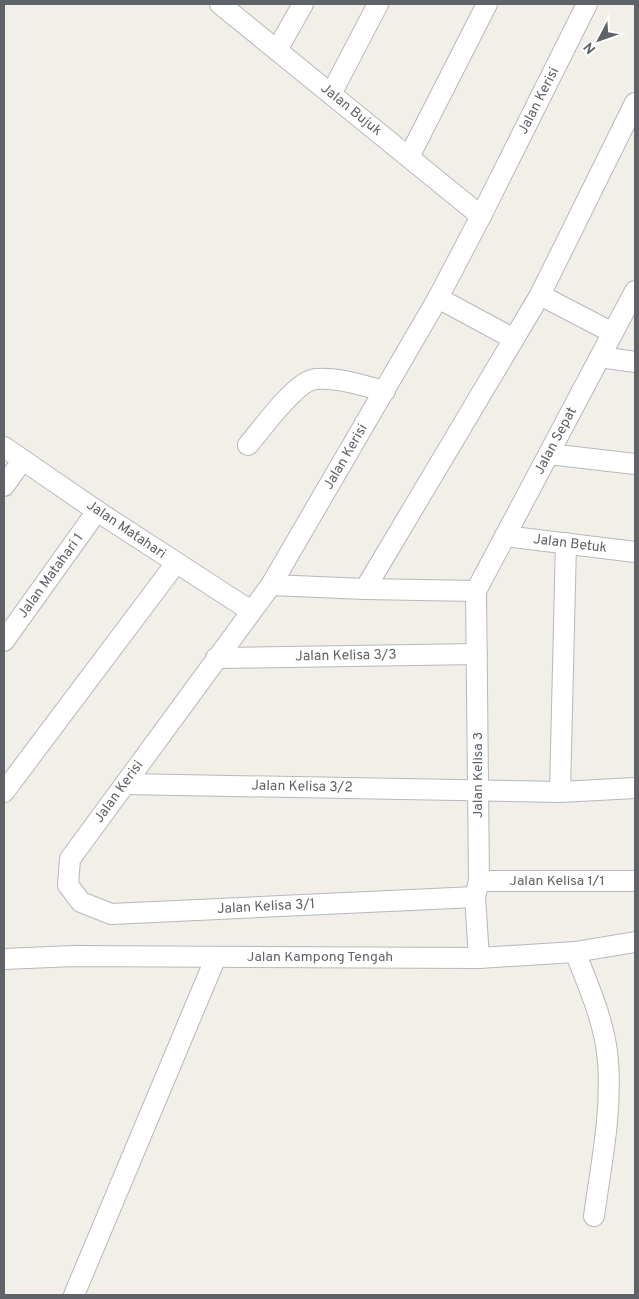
<svg xmlns="http://www.w3.org/2000/svg" width="639" height="1299" viewBox="0 0 639 1299" font-family="Overpass,sans-serif">
<style>
.lines{fill:none;stroke-linecap:round;stroke-linejoin:round}
.minor-casing{stroke:#b5b8bc;stroke-width:22}
.minor{stroke:#fff;stroke-width:20}
.labels{text-anchor:middle;dominant-baseline:central;stroke-width:4.5;stroke-linejoin:round;paint-order:stroke}
.street-label{font-size:14px;fill:#5f6368;stroke:#fff}
</style>
<rect width="100%" height="100%" fill="#f1efe8"/>
<g class="lines">
<g class="minor-casing">
<g id="minor">
<path d="M220 4 481 216"/>
<path d="M277 50 303 4"/>
<path d="M331 94 378 4"/>
<path d="M409 157 487 4"/>
<path d="M540 295 613 333"/>
<path d="M438 298 514 339"/>
<path d="M600 357 635 362"/>
<path d="M248 445C262 429 296 380 316 379 339 377 363 386 385 391"/>
<path d="M4 447 97 511 251 611"/>
<path d="M549 454 635 464"/>
<path d="M4 486 22 461"/>
<path d="M505 536 635 552"/>
<path d="M271 585 365 589 476 591"/>
<path d="M365 589 540 295 635 103"/>
<path d="M4 641 97 511"/>
<path d="M216 658 477 654"/>
<path d="M126 784 560 792 635 788"/>
<path d="M4 792 176 563"/>
<path d="M560 792 566 543"/>
<path d="M479 881H635"/>
<path d="M475 897 111 914 81 902 68 885 70 859 271 585 438 298 481 216 587 4"/>
<path d="M575 952C589 987 605 1023 608 1061 612 1113 601 1165 594 1216"/>
<path d="M479 958 475 897 479 881 476 591 635 291"/>
<path d="M4 959 74 956 479 958 575 952 635 942"/>
<path d="M74 1295 216 957"/>
</g>
</g>
<use href="#minor" class="minor"/>
</g>
<g class="labels">
<g class="street-label">
<text transform="translate(539 101) rotate(-63)">Jalan Kerisi</text>
<text transform="translate(351 110) rotate(39)">Jalan Bujuk</text>
<text transform="translate(556 441) rotate(-62)">Jalan Sepat</text>
<text transform="translate(346 457) rotate(-60)">Jalan Kerisi</text>
<text transform="translate(126 530) rotate(34)">Jalan Matahari</text>
<text transform="translate(570 544) rotate(7)">Jalan Betuk</text>
<text transform="translate(51 576) rotate(-54)">Jalan Matahari 1</text>
<text transform="translate(346 656) rotate(-1)">Jalan Kelisa 3/3</text>
<text transform="translate(478 775) rotate(-90)">Jalan Kelisa 3</text>
<text transform="translate(302 787) rotate(1)">Jalan Kelisa 3/2</text>
<text transform="translate(119 792) rotate(-54)">Jalan Kerisi</text>
<text x="557" y="881">Jalan Kelisa 1/1</text>
<text transform="translate(266 907) rotate(-3)">Jalan Kelisa 3/1</text>
<text x="320" y="957">Jalan Kampong Tengah</text>
</g>
</g>
<rect width="639" height="1299" fill="none" stroke="#5f6368" stroke-width="10"/>
<g transform="translate(599 40) rotate(229)" stroke="#ffffff" stroke-width="4" paint-order="stroke">
<path d="M0-4L9 19L0 12L-9 19Z" fill="#5f6368"/>
<text y="-8" font-size="14" font-weight="bold" text-anchor="middle" fill="#5f6368">N</text>
</g>
</svg>
